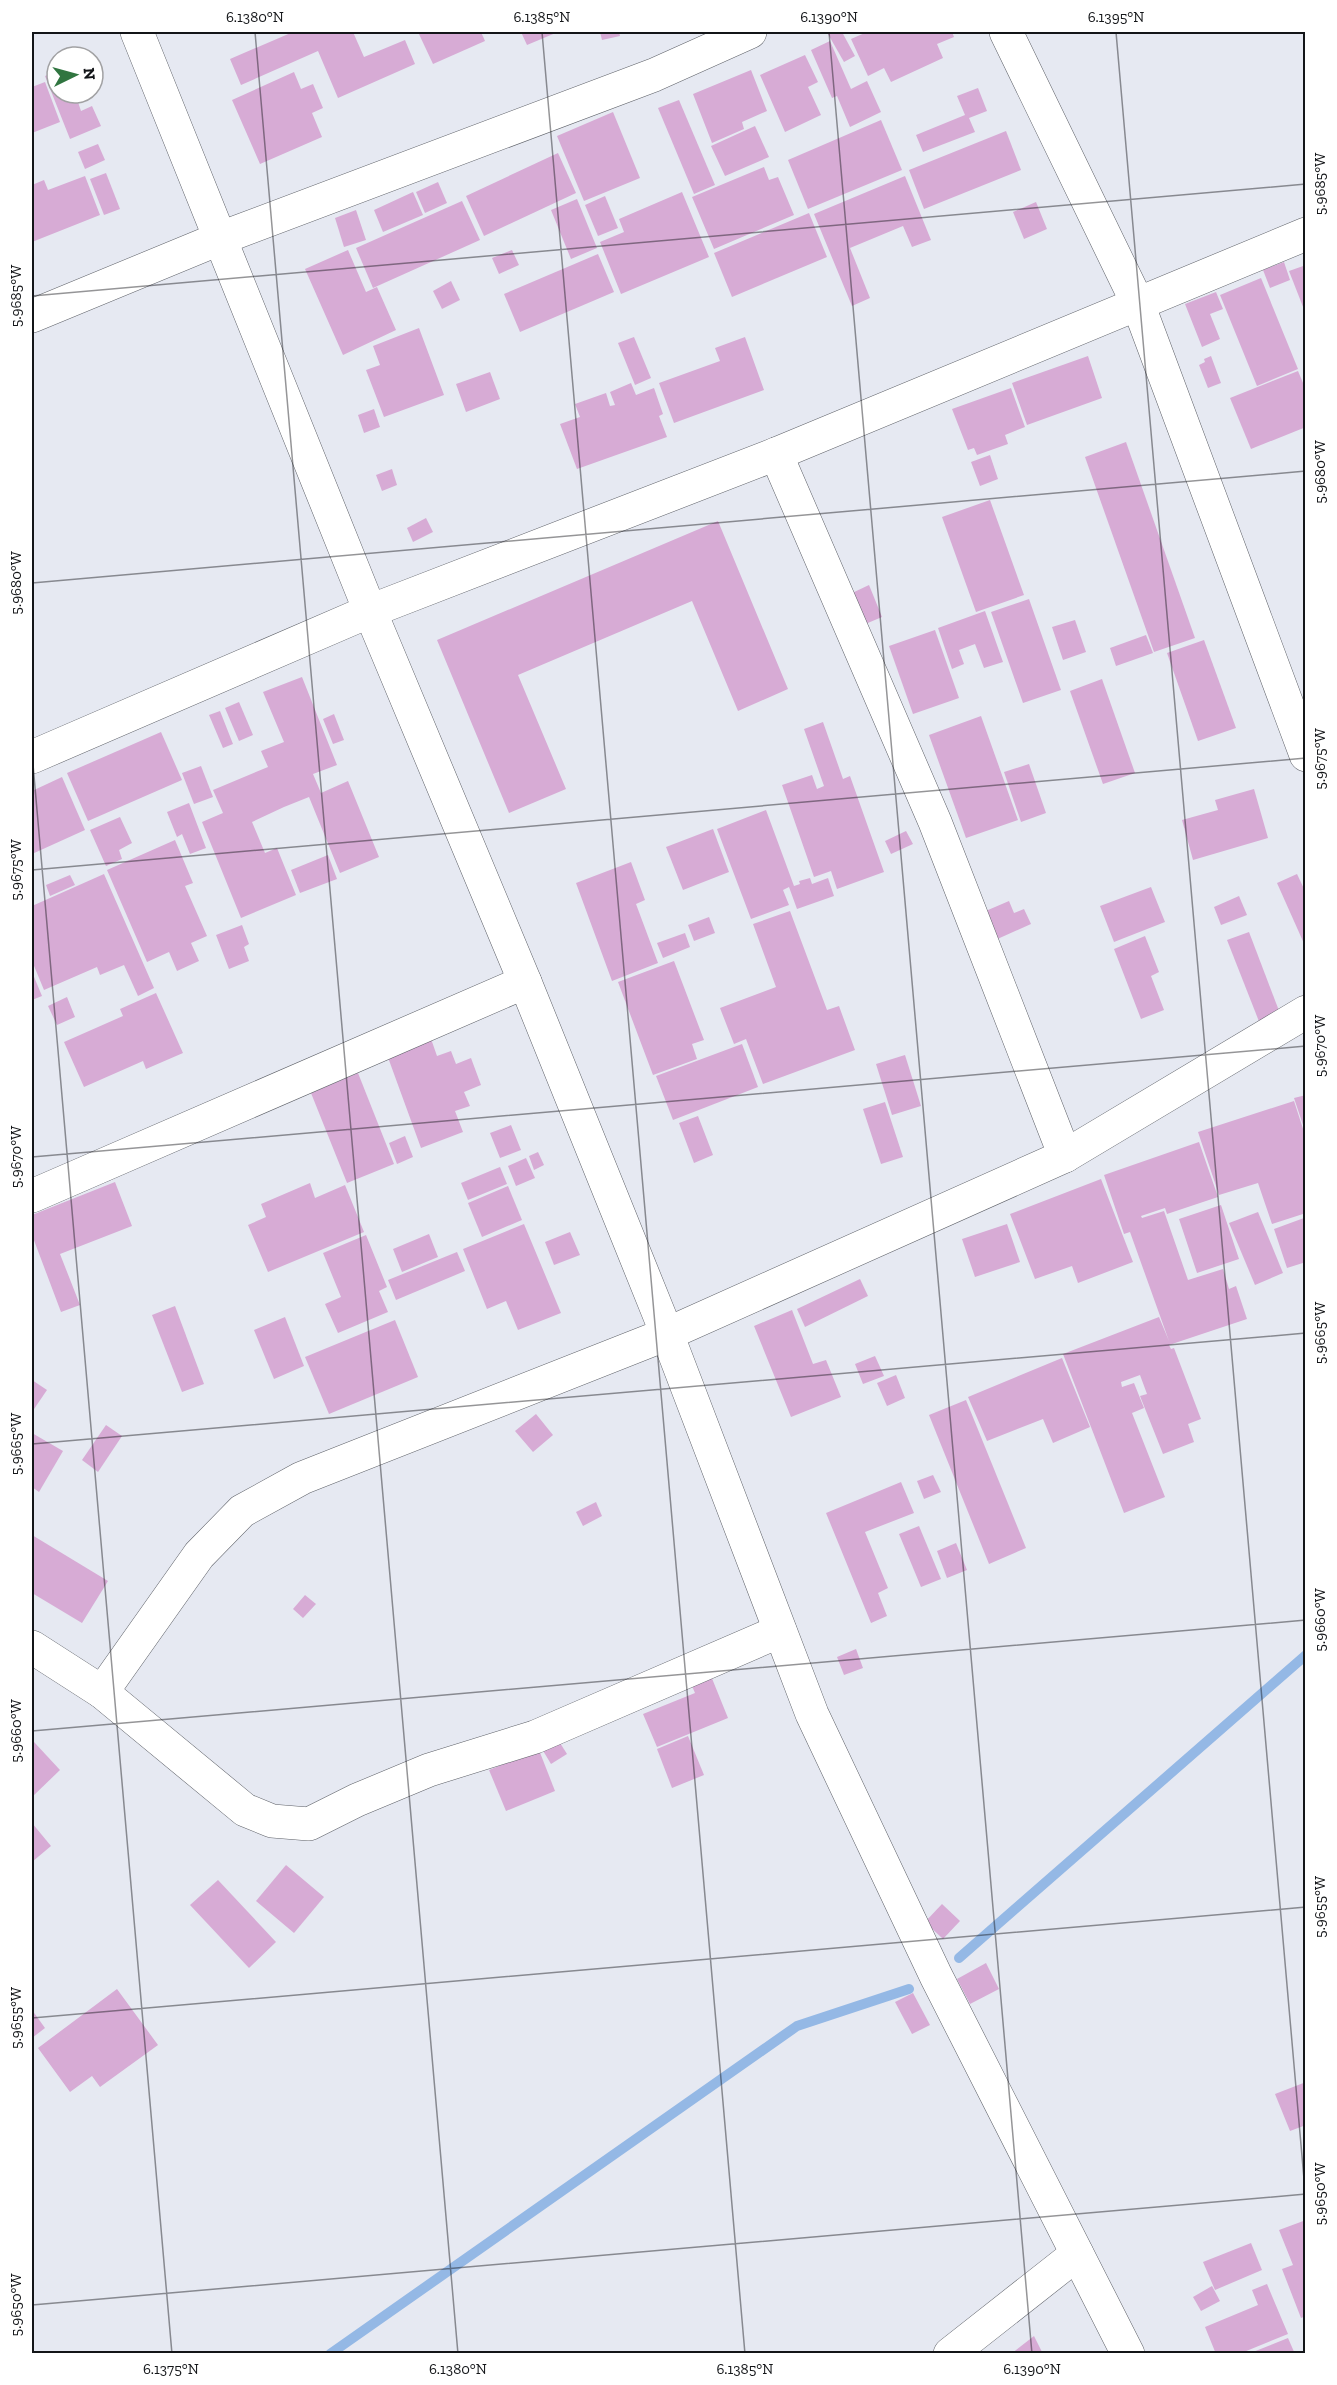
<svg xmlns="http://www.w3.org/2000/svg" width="1337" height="2385" viewBox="0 0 1337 2385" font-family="'Zilla Slab',serif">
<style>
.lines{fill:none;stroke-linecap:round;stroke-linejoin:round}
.stream{stroke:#94b8e5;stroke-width:10}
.building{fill:#d7abd5}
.street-casing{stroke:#5e6168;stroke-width:34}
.secondary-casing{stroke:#5e6168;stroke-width:34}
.street{stroke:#fff;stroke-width:33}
.secondary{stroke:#fff;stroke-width:33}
.ticks{fill:none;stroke:#131518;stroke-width:1.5;stroke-opacity:0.45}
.neatline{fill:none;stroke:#131518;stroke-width:2}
.ticks-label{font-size:15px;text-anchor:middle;fill:#131518}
</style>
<rect width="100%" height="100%" fill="#e6e9f2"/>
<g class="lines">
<g class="stream">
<path d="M959 1958 1306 1655"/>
<path d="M330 2354 797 2026 909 1989"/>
</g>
</g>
<g class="building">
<path d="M293 32H353L364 57 405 40 415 64 338 98 318 51 241 85 230 59Z"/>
<path d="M418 32H481L485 41 433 64Z"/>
<path d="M521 32H558L527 45Z"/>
<path d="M600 32H619L620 36 602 40Z"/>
<path d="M833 32H842L855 56 844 62 828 34Z"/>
<path d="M867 32H952L954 37 937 44 943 58 891 82 884 68 868 76 851 39Z"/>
<path d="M830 41 851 89 867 81 881 112 850 127 837 96 832 98 811 50Z"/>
<path d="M805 55 818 82 808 87 821 115 785 132 760 75Z"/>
<path d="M751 70 767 111 742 122 744 129 712 143 693 94Z"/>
<path d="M57 71V93H75L81 111 92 106 101 126 70 139 45 76Z"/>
<path d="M294 72 301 89 313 84 323 108 312 113 322 137 260 164 232 100Z"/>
<path d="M45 82 60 122 32 133V87Z"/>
<path d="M978 88 987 111 969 118 975 132 923 152 916 135 965 115 957 96Z"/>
<path d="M679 100 715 185 694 194 658 108Z"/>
<path d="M613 112 640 178 584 201 557 136Z"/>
<path d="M881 120 902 170 808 209 788 160Z"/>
<path d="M755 126 769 157 725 176 711 146Z"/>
<path d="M1006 131 1021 170 924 209 909 170Z"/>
<path d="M98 144 105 160 85 169 78 152Z"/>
<path d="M558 153 576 193 484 236 466 196Z"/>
<path d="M764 167 769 180 778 177 794 215 714 249 692 197Z"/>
<path d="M106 173 120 209 104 215 90 179Z"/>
<path d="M85 176 100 215 32 242V185L44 180 48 190Z"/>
<path d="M905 176 931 240 912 247 903 226 850 248 870 298 852 306 814 214Z"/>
<path d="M438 182 447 203 425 213 416 192Z"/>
<path d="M413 192 423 215 383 232 374 210Z"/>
<path d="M682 192 709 257 621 294 600 242 624 232 619 219Z"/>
<path d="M605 196 618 228 598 236 585 205Z"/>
<path d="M577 199 597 248 571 259 551 210Z"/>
<path d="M462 201 480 240 373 288 356 248Z"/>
<path d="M1036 202 1047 229 1024 239 1013 212Z"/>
<path d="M356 210 366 240 344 247 335 218Z"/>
<path d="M809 213 827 257 732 297 714 253Z"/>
<path d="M348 250 366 292 377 287 396 330 343 355 305 269Z"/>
<path d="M512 250 519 265 499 274 492 258Z"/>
<path d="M598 254 614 292 520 332 504 294Z"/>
<path d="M1284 262 1290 280 1270 288 1263 270Z"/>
<path d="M1306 265V312H1305L1289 271Z"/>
<path d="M1261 278 1298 369 1257 386 1220 295Z"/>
<path d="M451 281 460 300 442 309 433 291Z"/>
<path d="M1216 292 1223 309 1210 314 1220 339 1202 347 1185 304Z"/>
<path d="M419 328 444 395 384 417 366 370 380 365 373 346Z"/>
<path d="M634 337 651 378 635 385 618 343Z"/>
<path d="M745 337 764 390 674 423 659 383 720 361 715 348Z"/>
<path d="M1088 356 1102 398 1027 425 1012 383Z"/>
<path d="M1211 356 1221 383 1208 388 1199 365 1205 362 1204 359Z"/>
<path d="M1298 371 1306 390V427L1251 449 1230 398Z"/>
<path d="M490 372 500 399 466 412 456 384Z"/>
<path d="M631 383 636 395 654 388 663 414 659 416 667 437 577 469 560 424 580 417 575 404 606 393 610 406 615 405 610 392Z"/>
<path d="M1011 388 1025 427 1005 435 1008 444 977 455 974 448 968 450 952 409Z"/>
<path d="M374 409 380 427 364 433 358 415Z"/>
<path d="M1126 442 1195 638 1154 652 1085 457Z"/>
<path d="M990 455 998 479 980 486 971 462Z"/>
<path d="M392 469 397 485 382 491 376 475Z"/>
<path d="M990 500 1024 595 976 612 942 517Z"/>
<path d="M426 518 433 532 413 542 407 528Z"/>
<path d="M718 521 788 689 738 711 692 601 518 675 566 789 509 813 437 640Z"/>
<path d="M869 585 882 617 863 625 850 594Z"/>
<path d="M1029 599 1061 690 1023 703 991 612Z"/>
<path d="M985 611 1003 662 984 668 975 644 959 650 964 664 952 669 938 628Z"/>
<path d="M1075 620 1086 652 1063 660 1052 627Z"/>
<path d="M935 630 959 698 913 714 889 646Z"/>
<path d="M1146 635 1153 653 1116 666 1110 648Z"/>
<path d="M1204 640 1236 728 1198 741 1167 653Z"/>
<path d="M302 677 337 765 313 774 321 793 348 781 379 857 340 873 309 797 284 807 252 822 265 853 277 848 296 895 241 918 202 822 223 813 213 790 268 767 261 751 284 742 263 692Z"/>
<path d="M1102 679 1135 773 1103 784 1070 691Z"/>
<path d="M239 702 253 735 239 741 225 708Z"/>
<path d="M220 711 233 744 223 748 209 715Z"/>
<path d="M334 714 344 740 333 744 323 719Z"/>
<path d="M981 716 1018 820 966 838 929 735Z"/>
<path d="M823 722 843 779 850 776 884 872 837 889 831 871 814 877 782 785 812 775 817 789 824 786 804 729Z"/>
<path d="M161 732 182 780 88 821 67 773Z"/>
<path d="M1029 764 1046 813 1021 822 1004 772Z"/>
<path d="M201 766 213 797 194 804 182 773Z"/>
<path d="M62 777 85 830 32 854V791Z"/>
<path d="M1254 789 1268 838 1193 860 1182 820 1218 810 1215 800Z"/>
<path d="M189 803 206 848 190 854 182 834 177 837 167 812Z"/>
<path d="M766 810 794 886 800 884 799 881 810 878 812 884 828 878 834 896 797 909 789 887 783 890 789 905 751 919 717 829Z"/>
<path d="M120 817 132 843 119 850 122 859 106 866 90 830Z"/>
<path d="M713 829 729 872 683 890 666 847Z"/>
<path d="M906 831 913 844 891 854 885 841Z"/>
<path d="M175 840 193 883 185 886 207 936 191 943 199 961 177 971 169 952 147 962 107 870Z"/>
<path d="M328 855 337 879 300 893 291 870Z"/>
<path d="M631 862 645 900 636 904 658 963 612 981 576 883Z"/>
<path d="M104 874 154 988 138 996 124 965 100 975 97 967 44 990 32 961V906Z"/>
<path d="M1297 874 1306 893V948L1277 883Z"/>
<path d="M70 875 75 885 50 896 46 885Z"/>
<path d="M1151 887 1165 922 1114 942 1100 906Z"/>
<path d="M1239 896 1247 915 1221 925 1214 907Z"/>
<path d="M1009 901 1014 913 1024 909 1031 924 993 941 981 913Z"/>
<path d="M790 911 827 1010 839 1006 855 1050 763 1084 746 1039 734 1044 720 1008 776 987 753 924Z"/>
<path d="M709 917 715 933 694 941 688 925Z"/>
<path d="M242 925 249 944 244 947 249 961 229 969 216 935Z"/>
<path d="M1249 932 1281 1016 1260 1024 1227 940Z"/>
<path d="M685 933 690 947 663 958 657 943Z"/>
<path d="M1145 936 1159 972 1151 976 1164 1010 1141 1019 1114 949Z"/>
<path d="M674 961 704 1040 692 1044 697 1059 653 1075 618 982Z"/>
<path d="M32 972 42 996 32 1000Z"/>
<path d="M156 993 183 1053 146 1069 143 1061 84 1087 64 1042 123 1016 120 1009Z"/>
<path d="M67 997 75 1017 57 1025 48 1006Z"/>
<path d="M430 1036 437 1056 451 1051 456 1064 471 1058 481 1085 464 1092 470 1106 455 1111 463 1132 421 1148 386 1052Z"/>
<path d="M742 1044 758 1087 673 1120 656 1076Z"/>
<path d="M905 1055 921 1106 892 1115 876 1064Z"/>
<path d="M358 1073 394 1164 347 1183 311 1093Z"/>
<path d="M1306 1095V1131H1305L1294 1098Z"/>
<path d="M1294 1101 1306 1138V1262L1287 1268 1274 1229 1304 1218 1303 1214 1272 1224 1258 1183 1219 1195 1198 1132Z"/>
<path d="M885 1102 903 1157 881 1164 863 1109Z"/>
<path d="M698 1116 713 1155 694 1163 679 1123Z"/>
<path d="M511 1125 521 1150 500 1158 490 1133Z"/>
<path d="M405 1136 413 1157 397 1164 389 1143Z"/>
<path d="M1199 1142 1218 1197 1167 1214 1165 1208 1141 1216 1142 1218 1164 1211 1188 1280 1223 1269 1229 1289 1236 1286 1247 1319 1169 1345 1171 1349 1174 1348 1201 1419 1188 1424 1194 1442 1163 1454 1140 1396 1147 1394 1140 1375 1121 1382 1122 1387 1134 1383 1144 1408 1132 1413 1165 1497 1124 1513 1063 1354 1159 1317 1169 1341 1130 1232 1124 1234 1104 1175Z"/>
<path d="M538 1152 544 1165 534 1170 529 1156Z"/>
<path d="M526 1158 535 1178 516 1186 508 1166Z"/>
<path d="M500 1167 507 1184 468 1200 461 1183Z"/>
<path d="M1101 1179 1133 1262 1078 1283 1072 1266 1035 1279 1010 1214Z"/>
<path d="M115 1182 132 1226 60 1254 80 1305 61 1312 32 1235V1215Z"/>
<path d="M310 1183 315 1198 345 1185 364 1232 268 1272 248 1225 266 1217 261 1204Z"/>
<path d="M508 1186 522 1220 482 1237 468 1203Z"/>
<path d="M1221 1205 1239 1259 1197 1273 1179 1219Z"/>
<path d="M1258 1212 1283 1273 1255 1285 1229 1223Z"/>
<path d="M524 1224 561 1313 518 1330 506 1301 487 1309 463 1249Z"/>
<path d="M1007 1224 1020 1262 975 1277 962 1239Z"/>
<path d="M570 1232 580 1255 554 1265 545 1242Z"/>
<path d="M429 1234 438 1257 402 1272 393 1249Z"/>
<path d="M366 1235 387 1287 379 1291 388 1312 338 1333 325 1304 341 1297 323 1253Z"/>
<path d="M457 1252 465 1271 396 1300 388 1280Z"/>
<path d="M860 1279 868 1296 805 1327 797 1309Z"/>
<path d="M175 1306 204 1384 182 1392 152 1315Z"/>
<path d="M792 1310 813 1364 826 1360 841 1397 791 1417 754 1326Z"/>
<path d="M285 1317 304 1366 274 1379 254 1330Z"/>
<path d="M395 1320 418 1377 329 1414 305 1357Z"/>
<path d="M875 1356 884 1376 863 1384 855 1364Z"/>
<path d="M1062 1358 1090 1427 1053 1443 1043 1419 987 1441 968 1397Z"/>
<path d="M896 1375 905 1398 887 1406 877 1383Z"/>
<path d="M32 1380 47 1390 32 1412Z"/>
<path d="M966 1400 1026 1548 989 1564 929 1415Z"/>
<path d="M536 1414 553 1435 533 1452 515 1431Z"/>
<path d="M106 1425 122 1436 98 1472 82 1460Z"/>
<path d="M32 1433 63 1451 39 1492 32 1487Z"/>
<path d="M933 1475 941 1492 924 1499 917 1481Z"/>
<path d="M901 1482 914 1513 865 1532 888 1588 878 1593 887 1616 871 1623 826 1513Z"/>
<path d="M596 1502 602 1516 583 1526 576 1512Z"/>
<path d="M919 1526 941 1579 921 1587 899 1534Z"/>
<path d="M32 1535 108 1581 82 1623 32 1593Z"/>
<path d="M956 1543 967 1570 947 1578 937 1551Z"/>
<path d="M305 1595 316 1604 303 1618 293 1609Z"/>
<path d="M856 1649 863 1668 844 1675 837 1657Z"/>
<path d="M709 1671 728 1718 657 1747 643 1714 695 1693 689 1679Z"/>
<path d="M555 1735 567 1754 551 1764 539 1744Z"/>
<path d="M688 1736 704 1775 672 1788 657 1749Z"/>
<path d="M34 1742 60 1770 32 1797V1745Z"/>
<path d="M539 1750 555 1791 506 1811 489 1770Z"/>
<path d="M32 1823 51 1846 32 1862Z"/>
<path d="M286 1865 324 1897 294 1933 256 1901Z"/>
<path d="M218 1880 276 1942 249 1968 190 1905Z"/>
<path d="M942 1904 960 1921 943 1939 925 1922Z"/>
<path d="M986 1963 999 1989 970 2004 957 1979Z"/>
<path d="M117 1989 158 2045 100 2087 92 2076 70 2092 38 2048Z"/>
<path d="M913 1993 930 2025 912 2034 895 2002Z"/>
<path d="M32 2010 45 2028 32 2038Z"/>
<path d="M1306 2082V2125L1290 2131 1275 2094Z"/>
<path d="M1306 2220V2316L1301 2318 1282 2269 1293 2265 1279 2230Z"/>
<path d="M1251 2243 1262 2270 1215 2290 1203 2262Z"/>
<path d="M1267 2284 1288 2334 1239 2354H1216L1205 2327 1258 2305 1252 2290Z"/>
<path d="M1212 2286 1220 2301 1201 2311 1193 2297Z"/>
<path d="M1034 2336 1043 2354H1011Z"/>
<path d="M1288 2338 1295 2354H1254L1253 2352Z"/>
</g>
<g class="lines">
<g class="street-casing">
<g id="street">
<path d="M1006 32 1138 304 1306 755"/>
<path d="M32 316 221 238 654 75 750 32"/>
<path d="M776 454 935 822 1065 1156"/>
<path d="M32 757 370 611 776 454 1306 234"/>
<path d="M32 1196 525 982"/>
<path d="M32 1647 102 1692 245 1810 272 1821 309 1824 357 1800 429 1770 535 1737 780 1631"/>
<path d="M102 1692 199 1555 242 1511 302 1478 667 1334 1065 1156 1306 1012"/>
<path d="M950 2354 1077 2254"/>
</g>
</g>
<g class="secondary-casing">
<path id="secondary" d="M137 32 370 611 525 982 667 1334 812 1714 936 1976 1128 2354"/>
</g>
<use href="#street" class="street"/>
<use href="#secondary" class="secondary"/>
</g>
<path class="ticks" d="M255 32 458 2354M542 32 745 2354M829 32 1032 2354M1116 32 1306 2202M32 296 1306 184M32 583 1306 471M32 753 172 2354M32 870 1306 758M32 1157 1306 1046M32 1444 1306 1333M32 1731 1306 1620M32 2018 1306 1907M32 2305 1306 2194"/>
<rect width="1337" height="2385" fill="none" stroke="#ffffff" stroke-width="66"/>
<g transform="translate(75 75) rotate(85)"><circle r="28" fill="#ffffff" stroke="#a1a1a3" stroke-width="1.5"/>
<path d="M0-4.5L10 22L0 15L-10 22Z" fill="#307540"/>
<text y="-9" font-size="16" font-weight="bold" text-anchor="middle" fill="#131518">N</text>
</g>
<rect x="33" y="33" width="1271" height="2319" class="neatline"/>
<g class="ticks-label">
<text x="255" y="22">6.1380°N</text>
<text x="542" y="22">6.1385°N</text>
<text x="829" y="22">6.1390°N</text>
<text x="1116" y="22">6.1395°N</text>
<text transform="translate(1320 184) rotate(-90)" y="5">5.9685°W</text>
<text transform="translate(16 296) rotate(-90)" y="5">5.9685°W</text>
<text transform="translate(1320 472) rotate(-90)" y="5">5.9680°W</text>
<text transform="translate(16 583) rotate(-90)" y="5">5.9680°W</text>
<text transform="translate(1320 759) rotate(-90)" y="5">5.9675°W</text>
<text transform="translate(16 870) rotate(-90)" y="5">5.9675°W</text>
<text transform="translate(1320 1046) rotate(-90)" y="5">5.9670°W</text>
<text transform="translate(16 1157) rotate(-90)" y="5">5.9670°W</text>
<text transform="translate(1320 1333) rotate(-90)" y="5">5.9665°W</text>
<text transform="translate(16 1444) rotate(-90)" y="5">5.9665°W</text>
<text transform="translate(1320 1620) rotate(-90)" y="5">5.9660°W</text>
<text transform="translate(16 1731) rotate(-90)" y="5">5.9660°W</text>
<text transform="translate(1320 1907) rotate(-90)" y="5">5.9655°W</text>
<text transform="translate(16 2018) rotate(-90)" y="5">5.9655°W</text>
<text transform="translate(1320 2194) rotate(-90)" y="5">5.9650°W</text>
<text transform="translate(16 2305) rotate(-90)" y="5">5.9650°W</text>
<text x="171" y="2374">6.1375°N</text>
<text x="458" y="2374">6.1380°N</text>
<text x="745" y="2374">6.1385°N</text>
<text x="1032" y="2374">6.1390°N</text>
</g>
</svg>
